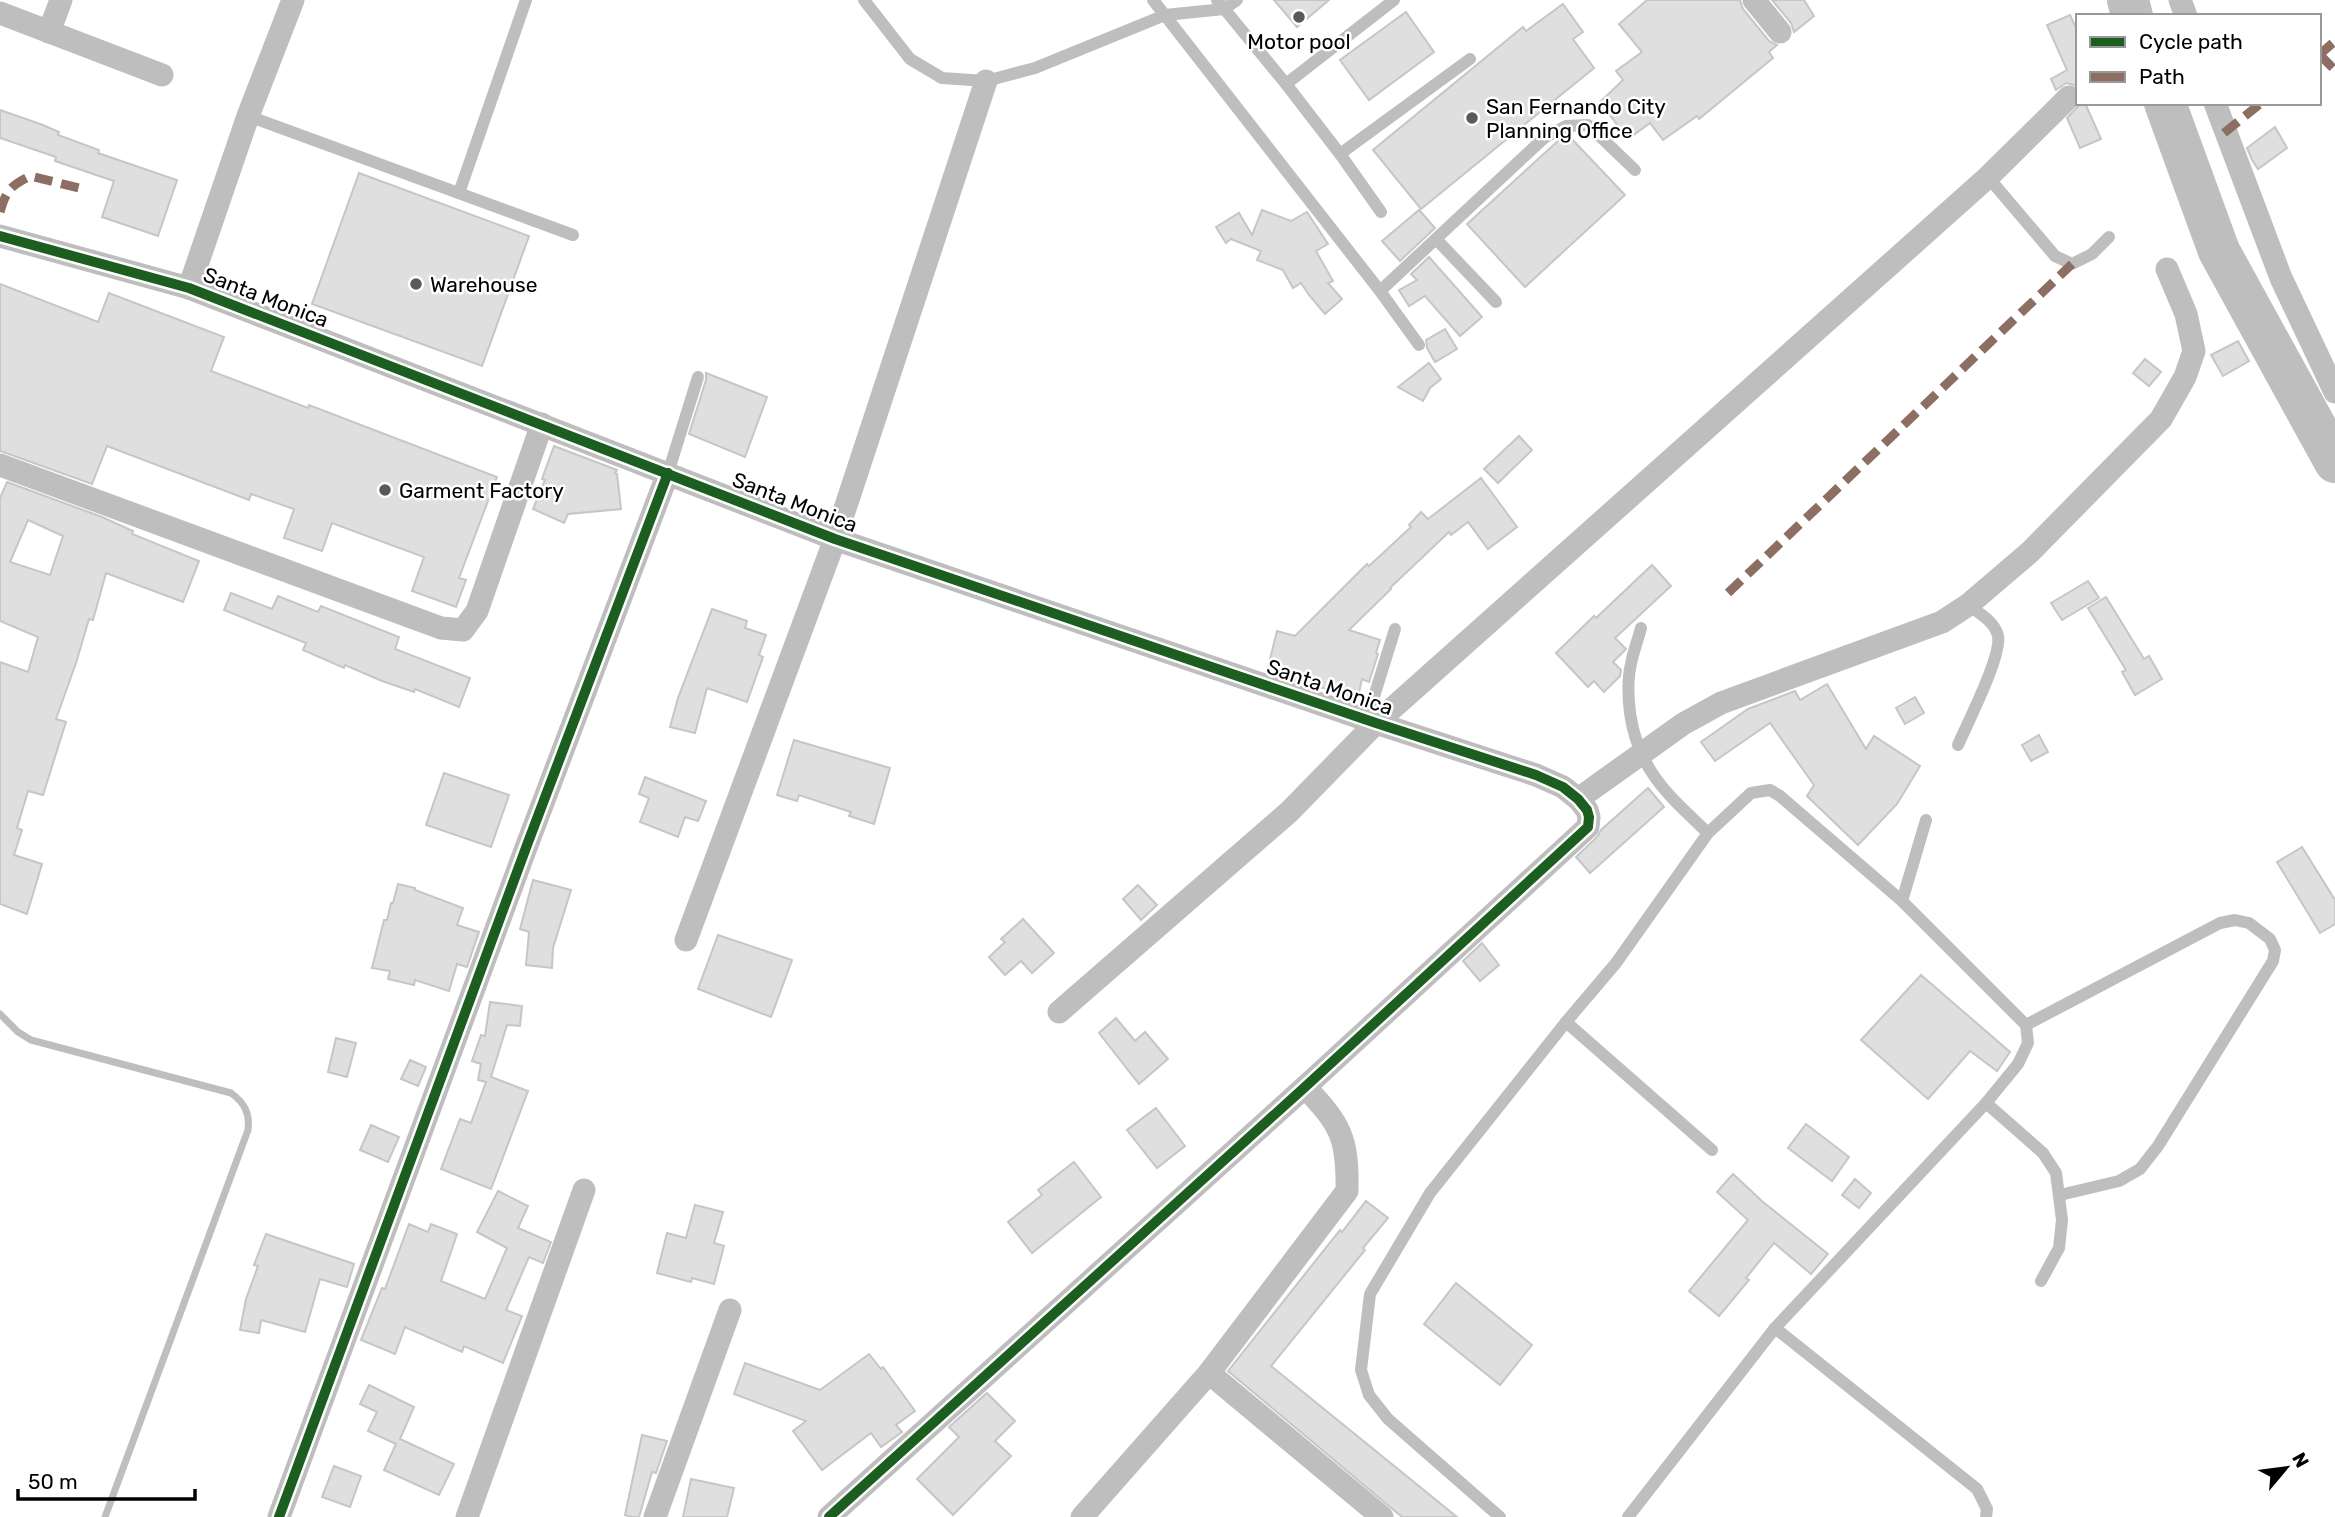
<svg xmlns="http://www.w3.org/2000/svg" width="2335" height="1517" viewBox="0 0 2335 1517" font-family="Rubik,sans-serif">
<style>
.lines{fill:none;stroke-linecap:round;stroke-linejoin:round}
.stream{stroke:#bebebe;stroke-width:7}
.river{stroke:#bebebe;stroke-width:42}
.building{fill:#dfdfdf;stroke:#c6c6c6;stroke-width:2;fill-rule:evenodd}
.lane{stroke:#bebebe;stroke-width:12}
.street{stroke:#bebebe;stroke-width:23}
.quiet{stroke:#8d6e63;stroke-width:9;stroke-dasharray:18 9;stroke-linecap:butt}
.cycleway-casing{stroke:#fff;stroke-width:15}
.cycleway{stroke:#1b5e20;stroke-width:10}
.poi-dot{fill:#595959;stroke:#fff;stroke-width:2.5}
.labels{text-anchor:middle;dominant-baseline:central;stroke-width:5;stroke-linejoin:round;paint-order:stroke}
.poi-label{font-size:21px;fill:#000;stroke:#fff;text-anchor:start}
.street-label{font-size:21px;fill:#000;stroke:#fff}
</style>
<rect width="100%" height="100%" fill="#fff"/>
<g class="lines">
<path class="stream" d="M0 1014 18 1032 31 1040 231 1093C245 1103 250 1114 248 1130L105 1517"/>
<g class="river">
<path d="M2128 0 2132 16"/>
<path d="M2165 103 2219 251 2335 462"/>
</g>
</g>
<g class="building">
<path d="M1274 0H1329L1297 27Z"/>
<path d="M1647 0H1740L1743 9 1769 41 1777 45 1769 52 1773 58 1699 119 1697 116 1663 140 1650 123 1628 139 1600 102 1623 80 1616 71 1642 52 1619 24Z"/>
<path d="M1772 0H1804L1814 16 1794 32 1791 23Z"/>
<path d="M1563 4 1583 32 1573 39 1594 68 1421 209 1373 150 1523 27 1526 31Z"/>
<path d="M1406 12 1434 52 1369 100 1340 60Z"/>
<path d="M2070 15 2078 32V86L2066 83 2056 90 2051 79 2067 70 2047 25Z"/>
<path d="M2081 103H2085L2101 139 2080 148 2067 118Z"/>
<path d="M0 110 43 125 59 132 58 135 99 150 98 153 177 180 158 236 102 217 114 181 55 161 56 157 0 138Z"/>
<path d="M2275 127 2287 148 2258 169 2252 160 2247 148Z"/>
<path d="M1568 135 1625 195 1525 287 1467 224 1559 140Z"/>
<path d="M359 173 529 236 482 366 312 304Z"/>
<path d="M1262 210 1291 221 1307 212 1328 244 1316 251 1333 281 1328 283 1342 299 1325 314 1309 295 1301 283 1293 288 1283 270 1257 260 1261 251 1231 239 1226 243 1216 227 1239 213 1252 235Z"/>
<path d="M1419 210 1435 228 1400 261 1382 241Z"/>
<path d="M1429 257 1482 317 1460 336 1425 296 1409 306 1399 290 1417 280 1411 274Z"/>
<path d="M0 284 98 322 109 293 224 337 211 371 308 408 309 405 497 477 459 578 466 580 456 607 412 591 424 557 332 523 322 551 284 538 294 509 251 494 249 500 107 446 92 484 0 451Z"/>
<path d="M1445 329 1457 349 1435 362 1427 348 1426 340Z"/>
<path d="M2238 341 2249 361 2223 376 2211 355Z"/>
<path d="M2145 359 2161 372 2149 386 2133 373Z"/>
<path d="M1429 363 1441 379 1430 388 1423 401 1398 387Z"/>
<path d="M706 373 767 397 745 457 689 434 706 380Z"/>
<path d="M1519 436 1532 450 1498 483 1484 469Z"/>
<path d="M554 446 617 470 615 473 617 474 621 509 568 514 564 523 533 509 545 480 542 479Z"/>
<path d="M1481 478 1517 527 1488 549 1468 522 1451 535 1449 532 1390 588 1391 589 1349 630 1380 640 1376 653 1378 654 1369 682 1362 679 1358 697 1299 682 1267 671 1277 631 1295 636 1367 564 1369 566 1411 527 1409 525 1421 512 1428 519Z"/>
<path d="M7 482 102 517 133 531 132 534 199 561 183 602 106 573 93 620 89 619 76 663 56 719 66 722 43 795 28 791 17 828 22 830 14 855 42 864 27 914 0 904V662L28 672 38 637 0 621V498ZM28 520 63 536 50 575 10 562Z"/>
<path d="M1652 565 1671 586 1615 638 1626 649 1613 662 1621 670 1620 676 1604 692 1594 681 1588 687 1556 653 1594 616 1596 618Z"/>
<path d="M2088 581 2099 598 2062 620 2051 603Z"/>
<path d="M231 593 272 609 278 596 318 612 321 606 399 637 395 649 470 678 459 707 415 689 414 692 382 681 345 665 344 668 303 650 306 643 224 610Z"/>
<path d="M2106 597 2144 659 2149 656 2162 679 2135 695 2122 672 2126 670 2088 608Z"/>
<path d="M712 609 747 621 745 628 766 635 759 655 763 657 747 702 707 688 695 733 670 727 678 698Z"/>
<path d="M1827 684 1866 749 1874 736 1920 766 1897 804 1858 845 1807 796 1814 785 1770 723 1715 761 1701 742 1748 709 1795 691 1800 700Z"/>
<path d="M1915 697 1924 713 1905 724 1896 708Z"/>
<path d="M2039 735 2048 752 2031 761 2022 745Z"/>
<path d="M794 740 890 768 874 824 849 816 851 812 799 795 797 801 777 795Z"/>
<path d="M444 773 509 795 491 847 426 825Z"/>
<path d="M645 777 706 801 698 821 685 817 678 837 640 822 649 798 639 794Z"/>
<path d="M1648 788 1664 807 1590 873 1576 857 1597 837 1601 830Z"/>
<path d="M2302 847 2335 900V924L2320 933 2277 862Z"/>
<path d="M533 880 571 890 553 948 552 968 526 965 529 932 520 929Z"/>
<path d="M398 884 415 888V890L463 908 457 925 479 932 467 967 457 964 449 991 415 980 414 985 388 979 390 971 372 968 384 920H387L391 903H393Z"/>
<path d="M1138 885 1157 905 1141 920 1123 899Z"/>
<path d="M1023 919 1054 953 1032 973 1021 961 1005 975 989 957 1005 942 1001 939Z"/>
<path d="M718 935 792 960 771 1017 698 989Z"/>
<path d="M1482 943 1499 965 1480 981 1463 961Z"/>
<path d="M1921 975 2010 1052 1997 1071 1970 1051 1928 1099 1861 1040Z"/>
<path d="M490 1002 522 1006 520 1026 507 1025 491 1077 528 1091 491 1189 441 1169 460 1119 471 1123 486 1082 478 1080 481 1064 472 1061 481 1035 485 1036Z"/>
<path d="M1116 1018 1135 1041 1145 1032 1168 1059 1139 1084 1099 1033Z"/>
<path d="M336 1038 356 1043 347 1077 328 1072Z"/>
<path d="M410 1060 426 1067 418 1086 401 1079Z"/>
<path d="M1156 1108 1185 1146 1157 1168 1127 1130Z"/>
<path d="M1806 1124 1849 1157 1832 1181 1788 1148Z"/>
<path d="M371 1125 399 1137 388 1162 360 1150Z"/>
<path d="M1074 1162 1101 1197 1032 1253 1008 1222 1042 1195 1038 1190Z"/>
<path d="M1733 1174 1763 1202 1828 1254 1811 1274 1774 1243 1746 1278 1749 1280 1719 1316 1689 1291 1748 1220 1717 1192Z"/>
<path d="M1855 1179 1871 1193 1859 1208 1842 1195Z"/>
<path d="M498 1191 528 1206 518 1228 551 1242 543 1263 529 1257 506 1310 522 1316 503 1363 464 1346 462 1352 405 1327 395 1354 361 1340 382 1288 385 1289 409 1224 428 1232 431 1224 457 1234 441 1281 485 1299 507 1248 477 1232Z"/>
<path d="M1366 1201 1388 1218 1363 1248 1365 1250 1271 1366 1457 1517H1402L1228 1371 1340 1230 1342 1232Z"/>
<path d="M695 1205 723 1212 714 1243 724 1246 714 1284 692 1278 691 1282 657 1273 667 1233 686 1238Z"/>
<path d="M266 1234 354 1264 347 1287 320 1279 305 1332 261 1320 259 1333 240 1330 246 1299 258 1266 254 1265Z"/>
<path d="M1456 1283 1532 1345 1500 1385 1424 1324Z"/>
<path d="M869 1354 881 1369 883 1367 915 1411 896 1425 902 1432 881 1447 871 1433 822 1470 793 1431 806 1421 734 1394 745 1363 820 1390Z"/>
<path d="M369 1385 414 1407 400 1439 454 1464 439 1495 384 1470 396 1444 368 1431 377 1412 360 1404Z"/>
<path d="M987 1393 1015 1421 995 1441 1011 1456 953 1515 917 1479 959 1437 949 1427Z"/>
<path d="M642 1435 667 1441 656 1473 652 1472 639 1517H632L625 1515Z"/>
<path d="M334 1466 361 1476 350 1507 322 1497Z"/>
<path d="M691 1479 734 1488 727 1517H683Z"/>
</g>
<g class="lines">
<g class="lane">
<path d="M864 0 910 59 942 78 986 81 1035 68 1165 15 1224 9 1237 0"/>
<path d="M1153 0 1380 291 1419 345"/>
<path d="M1217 0 1286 84 1340 154 1470 59"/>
<path d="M1286 84 1394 0"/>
<path d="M248 116 573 235"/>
<path d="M1340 154 1381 212"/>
<path d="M1988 177 2055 256 2072 264 2092 254 2109 237"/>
<path d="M459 193 526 0"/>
<path d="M1436 239 1496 302"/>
<path d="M1380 291 1544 138 1566 126 1588 125 1635 170"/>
<path d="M668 473 698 377"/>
<path d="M1641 628C1638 640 1633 652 1631 664 1627 681 1628 697 1630 713 1638 770 1669 796 1708 833"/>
<path d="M1367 719 1395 629"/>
<path d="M1958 745C1967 724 2002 656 1998 636 1995 622 1979 613 1968 605"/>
<path d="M1566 1022 1712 1150"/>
<path d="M2026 1025 2220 923 2235 920 2249 923 2270 939 2275 950 2273 961 2158 1146 2140 1169 2119 1181 2060 1195"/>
<path d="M1986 1103 2043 1153 2056 1173 2062 1220 2059 1248 2041 1281"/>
<path d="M1775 1328 1977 1489 1987 1509 1986 1517"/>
<path d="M1500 1517 1388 1419 1369 1395 1361 1370 1370 1294 1430 1193 1566 1022 1616 963 1708 833 1751 793 1770 790 1780 796 1902 901"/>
<path d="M1628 1517 1775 1328 1986 1103 2018 1064 2028 1043 2026 1025 1902 901 1926 820"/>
</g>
<g class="street">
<path d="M1754 0 1780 32"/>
<path d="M2180 0 2186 16"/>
<path d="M0 13 162 75"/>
<path d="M49 32 61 0"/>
<path d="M2215 103 2281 278 2335 392"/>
<path d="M0 236 189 288 835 539 1376 723 1536 775 1563 787 1578 799 1587 810 1589 817 1588 827 1305 1087 829 1517"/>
<path d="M189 288 248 116 293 0"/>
<path d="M0 465 441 628 463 630 477 611 542 424"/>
<path d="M1578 799 1683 724 1721 703 1942 622 1968 605 2030 552 2161 419 2185 377 2194 351 2186 314 2167 269"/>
<path d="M686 940 835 539 986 81"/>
<path d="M1059 1012 1289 812 1376 723 1988 177 2069 97"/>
<path d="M1209 1373 1382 1517"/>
<path d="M279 1517 527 845 668 473"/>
<path d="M467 1517 584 1190"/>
<path d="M655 1517 730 1310"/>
<path d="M1082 1517 1209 1373 1347 1191C1348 1138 1341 1125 1305 1087"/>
</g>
<g class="quiet">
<path d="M2319 55 2335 41"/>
<path d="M2320 55 2335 70"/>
<path d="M2224 133 2261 103"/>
<path d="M0 212C6 191 10 186 30 176L83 189"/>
<path d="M1728 593 2072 264"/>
</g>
<g class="cycleway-casing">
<g id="cycleway">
<path d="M0 236 189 288 835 539 1376 723 1536 775 1563 787 1578 799 1587 810 1589 817 1588 827 1305 1087 829 1517"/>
<path d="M279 1517 527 845 668 473"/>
</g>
</g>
<use href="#cycleway" class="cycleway"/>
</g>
<g class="poi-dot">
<circle cx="1299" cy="17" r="7"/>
<circle cx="1472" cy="118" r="7"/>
<circle cx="416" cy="284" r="7"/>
<circle cx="385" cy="490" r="7"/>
</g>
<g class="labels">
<g class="poi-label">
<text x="1299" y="41" text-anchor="middle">Motor pool</text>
<text x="1486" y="106">San Fernando City<tspan x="1486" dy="24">Planning Office</tspan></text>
<text x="430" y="284">Warehouse</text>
<text x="399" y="490">Garment Factory</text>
</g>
<g class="street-label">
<text transform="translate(266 297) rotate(21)">Santa Monica</text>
<text transform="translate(795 502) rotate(21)">Santa Monica</text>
<text transform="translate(1330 687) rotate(19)">Santa Monica</text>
</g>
</g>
<rect x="2076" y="14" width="245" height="91" fill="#ffffff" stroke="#999999" stroke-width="2"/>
<rect x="2090" y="37" width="35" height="10" fill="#1b5e20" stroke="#999999" stroke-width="2"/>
<text x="2139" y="49" font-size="21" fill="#000000">Cycle path</text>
<rect x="2090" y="72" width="35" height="10" fill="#8d6e63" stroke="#999999" stroke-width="2"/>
<text x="2139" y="84" font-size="21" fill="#000000">Path</text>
<g transform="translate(2286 1468) rotate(61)" stroke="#ffffff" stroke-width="5" paint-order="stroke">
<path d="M0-5L12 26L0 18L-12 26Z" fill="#000000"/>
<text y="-10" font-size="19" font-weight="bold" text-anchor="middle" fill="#000000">N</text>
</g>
<path d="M18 1489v10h177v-10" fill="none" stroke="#000000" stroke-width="3.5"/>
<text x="28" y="1489" font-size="21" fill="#000000" stroke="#ffffff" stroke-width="5" paint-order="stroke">50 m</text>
</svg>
